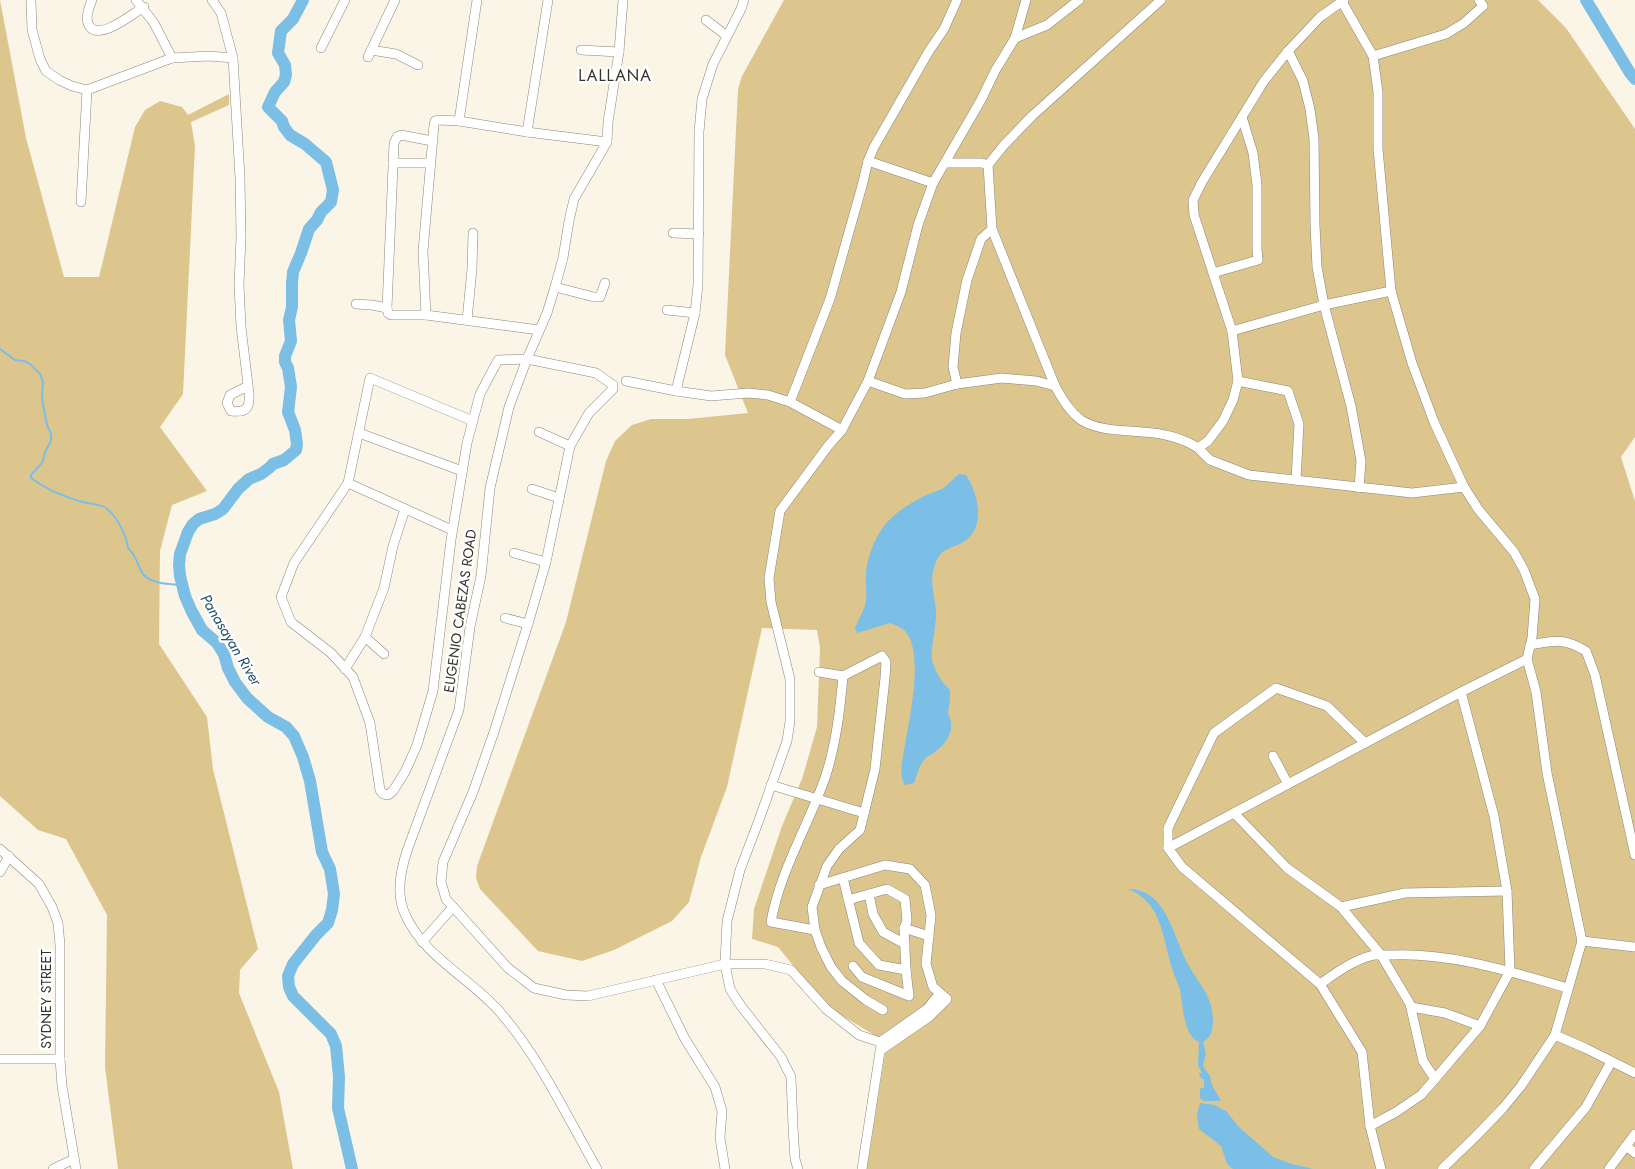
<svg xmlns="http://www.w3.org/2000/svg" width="1635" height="1169" viewBox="0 0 1635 1169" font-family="Jost,sans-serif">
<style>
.green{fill:#ddc68e}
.water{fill:#7bbee6}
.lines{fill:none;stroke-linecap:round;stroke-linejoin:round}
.stream{stroke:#7bbee6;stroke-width:2}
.river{stroke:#7bbee6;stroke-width:12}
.minor-casing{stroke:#8b8679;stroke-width:10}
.minor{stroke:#fff;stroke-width:9}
.labels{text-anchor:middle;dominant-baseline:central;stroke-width:5;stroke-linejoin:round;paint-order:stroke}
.street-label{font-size:14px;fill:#36342e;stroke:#fff}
.water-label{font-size:15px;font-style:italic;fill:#1c506c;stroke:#fff}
.quarter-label{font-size:16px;letter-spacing:1px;fill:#36342e;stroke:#fff}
</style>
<rect width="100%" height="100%" fill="#faf5e6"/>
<g class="green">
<path d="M0 0 26 138 64 277H99L135 127 145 110 160 101 182 107 188 115 229 94V105L191 122 195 146 183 394 160 427 207 491 172 505 160 551 159 644 207 717 213 769 258 949 240 970 239 993 279 1092 293 1169H118L105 1067 107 915 66 839 38 830 0 796Z"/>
<path d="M784 0H1538L1566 28 1635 129V437L1621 457 1635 501V1169H867L885 1053 879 1038 833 1010 795 968 778 947 752 939 754 909 782 826 802 779 817 727 820 648 817 630 762 628 727 787 701 857 689 902 672 921 614 950 582 961 538 951 480 889 476 878 477 866 566 622 606 461 615 441 632 425 651 419H688L748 413 725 355 738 89 742 76Z"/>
</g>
<g class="water">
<path d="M959 474 966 475C978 493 986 526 965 541 953 549 943 546 936 562 928 580 935 594 936 611 937 624 930 650 932 660 935 671 941 682 950 690V699L948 714C956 727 948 743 936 751 933 754 929 755 926 758 919 764 917 775 914 783L905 785C899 777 902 761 904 751 908 725 926 650 904 630 901 627 894 625 890 623L857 633 855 629C858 619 865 610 866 600 867 587 864 574 868 561 877 527 893 512 924 496 930 493 939 491 945 487 950 483 954 478 959 474Z"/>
<path d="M1127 889C1167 888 1173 937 1188 964 1200 986 1214 997 1213 1023 1212 1032 1211 1037 1203 1042L1206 1053 1203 1066 1210 1076 1212 1085 1221 1101H1204L1200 1098V1089L1204 1087V1080L1200 1077 1199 1073H1202L1198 1065 1199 1042C1183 1036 1183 1004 1180 990 1178 982 1174 976 1172 968 1162 937 1162 901 1127 889Z"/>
<path d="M1200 1103 1215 1105 1226 1111 1239 1127 1273 1157 1292 1164 1313 1169H1233L1227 1164 1221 1146 1199 1129 1197 1114Z"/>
</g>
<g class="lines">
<path class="stream" d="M0 349 15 360 24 361 30 364 40 374 43 382 42 399 47 425 51 434V441L46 450 42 463 31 475V478C47 490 64 497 83 502 90 504 100 504 106 508 116 515 127 536 128 548 138 557 137 567 144 575 152 584 170 584 182 585"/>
<g class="river">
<path d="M303 0 293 19 281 31 278 53 285 65 286 75 284 82 275 92 268 107 282 121 284 127 290 135 305 144 326 162 333 190 331 202 321 212 317 220 309 229 301 253 293 272 292 283V307L289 320 291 341 285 356V362L288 368 291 387 288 412 295 430 297 444 296 450 284 460 273 464 269 468 261 474 249 479 238 489 223 509 215 514 199 519 193 524 188 532 180 554 179 565 180 576 185 596 191 610 202 630 217 643 224 654 228 668 235 682 247 698 268 717 286 727 294 736 303 757 310 781 322 852 330 869 334 894 332 910 328 923 316 935 293 964 288 976 289 987 293 996 331 1034 336 1046 339 1077 338 1108 352 1169"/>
<path d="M1586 0 1630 73 1635 79"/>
</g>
<g class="minor-casing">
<g id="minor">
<path d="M31 0 32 30 40 59 46 71 59 80 72 86 87 90 172 58 209 56 233 58"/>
<path d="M92 0C89 7 84 20 90 27 101 40 132 14 144 7"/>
<path d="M136 0 154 23 172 58"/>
<path d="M212 0 221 13 233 58 240 178 241 237 239 285 241 327 249 393C250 408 247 413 231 411L227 403 230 395 248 386"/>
<path d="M477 0 459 121 438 120 435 121 434 125 423 251 426 315 539 330"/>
<path d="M1161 0 1032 116 1004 145 988 165 992 229 1055 386C1062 398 1069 411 1081 420 1099 431 1122 430 1142 432 1161 433 1181 437 1198 448L1208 441 1223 421 1233 400 1238 381 1232 331 1194 215 1193 200 1202 182 1264 81 1288 51 1320 17 1344 0"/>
<path d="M1341 0 1373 56 1378 92V149L1391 291 1412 363 1434 422 1464 487 1478 509 1514 552 1524 570 1535 599 1532 638 1527 659 1536 692 1547 773 1582 941 1555 1035 1521 1086 1503 1108 1475 1137 1442 1169"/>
<path d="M706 20 727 36"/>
<path d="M1015 38 1047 25 1079 0"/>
<path d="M321 48 345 0"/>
<path d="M371 50 396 54 418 65"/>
<path d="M581 50 619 52"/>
<path d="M1288 51 1303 81 1310 109 1314 139 1315 225 1317 267 1324 305 1351 406 1361 461 1359 488"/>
<path d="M1373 56 1446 34 1464 23 1483 6 1479 0"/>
<path d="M368 57 395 0"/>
<path d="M459 121 527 132 607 142"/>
<path d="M527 132 548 0"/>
<path d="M868 161 933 183"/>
<path d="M393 163H430"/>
<path d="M945 163H982L988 165"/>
<path d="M81 202 87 90"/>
<path d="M673 233 699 234"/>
<path d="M1213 273 1258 260 1257 249V185L1253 153 1242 117"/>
<path d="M555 287 594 297H600L605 283"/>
<path d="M356 304 372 305 387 308"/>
<path d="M667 310 695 313"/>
<path d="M426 315H391L388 313 387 308 394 143 397 137 401 135 432 141"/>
<path d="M467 320 472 269 473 233"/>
<path d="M1232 331 1324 305 1391 291"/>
<path d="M626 381 676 391 711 396 748 393 768 395 790 402 842 430"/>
<path d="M868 381 905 394 925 393 957 384 1002 378 1036 381 1055 386"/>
<path d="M1238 381 1288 391 1299 424 1296 480"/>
<path d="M957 384 953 367 956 333 967 280 981 239 992 229"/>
<path d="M676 391 695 313 698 285 699 132 702 99 713 64 741 9 744 0"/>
<path d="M790 402 830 299 862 186 868 161 874 147 929 51 944 29 957 0"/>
<path d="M473 421 370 378 348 483 294 563 281 597 291 622 331 653 353 677 370 723 380 790 383 794 388 795 393 791 405 772 417 745 433 691 451 540 467 443 480 394 498 360 527 359 596 373 613 385V389L589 413 570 446 546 562 528 624 494 732 473 792 443 862 441 882 446 899 508 968 534 988 566 995 588 996 725 964H765L791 970 826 1009 859 1035 880 1042"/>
<path d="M539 432 570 446"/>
<path d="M359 433 462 471"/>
<path d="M1198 448 1210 460 1249 475 1412 493 1464 487"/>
<path d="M348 483 452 530"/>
<path d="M532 489 559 498"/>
<path d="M514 553 546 562"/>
<path d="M505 618 528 624"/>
<path d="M365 637 384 654"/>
<path d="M1530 645C1554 641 1563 637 1586 651L1595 675 1635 855"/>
<path d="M345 669 365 637 384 588 393 546 405 509"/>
<path d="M819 672 843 676 882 656 886 662 885 678 875 769 860 830 839 849 827 866 812 907 815 930 821 947 831 967 842 981 866 1000 883 1010"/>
<path d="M1365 743 1327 706 1276 688 1214 733 1168 828V848L1182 867 1320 984 1362 1052 1370 1126 1381 1169"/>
<path d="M1273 756 1288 784"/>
<path d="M771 785 864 813"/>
<path d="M1234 813 1287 868 1341 907 1381 955 1410 1004 1423 1061 1435 1079"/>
<path d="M1168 848 1461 692 1527 659"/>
<path d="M0 849 39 884 52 907 58 923 60 945V1059L62 1086 76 1169"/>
<path d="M0 872 9 856"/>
<path d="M843 878 859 943 879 965 906 970"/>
<path d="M819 885 885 865 910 869 925 885 931 915 926 964 933 987 947 999 929 1017 881 1050"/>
<path d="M869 894 873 914 883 932 905 944"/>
<path d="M848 900 887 889 905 899 907 921 904 928 906 970 909 996 862 977 853 966"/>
<path d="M1341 907 1405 893 1507 891"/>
<path d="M904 928 929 936"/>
<path d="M815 930 771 922C780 871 808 826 825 778 836 745 840 710 843 676"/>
<path d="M1582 941 1635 947"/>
<path d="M422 942 453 907"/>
<path d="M656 980 685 1039 715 1087 722 1111 720 1138 725 1169"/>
<path d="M1320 984C1336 973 1352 961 1370 956 1377 954 1386 955 1393 955 1453 953 1511 972 1568 988"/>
<path d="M1411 1007 1445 1013 1480 1026"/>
<path d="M1555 1035 1585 1048 1635 1073"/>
<path d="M880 1042 927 1009 940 993"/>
<path d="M0 1059H60"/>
<path d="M1370 1126 1396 1112 1421 1095 1435 1079 1480 1026 1510 971 1507 891 1494 816 1461 692"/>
<path d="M1626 1146 1635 1153"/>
<path d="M53 1169 74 1159"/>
<path d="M597 1169C566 1115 540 1058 499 1011 470 978 423 956 405 914 395 893 401 868 408 848L459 710 470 627 481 576 490 488 509 407 527 359 547 313 555 287 563 258 569 221 574 199 607 142 608 122 619 52 623 0"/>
<path d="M798 1169 795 1159 793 1127 791 1077 781 1057 741 1006 730 989 725 964 727 921 740 870 759 820 787 741 790 721V679L771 602 769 578 780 511 828 446 842 430 868 381 901 292 918 225 933 183 981 100 995 71 1015 38 1026 0"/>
<path d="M862 1169 881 1045"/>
<path d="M1534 1169 1586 1107 1611 1062"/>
<path d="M1609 1169 1635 1134"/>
</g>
</g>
<use href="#minor" class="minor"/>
</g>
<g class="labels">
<g class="street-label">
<text transform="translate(460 611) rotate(-82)">EUGENIO CABEZAS ROAD</text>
<text transform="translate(46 999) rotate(-90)">SYDNEY STREET</text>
</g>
<g class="water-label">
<text transform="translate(231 640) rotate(59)">Panasayan River</text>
</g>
<g class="quarter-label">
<text x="615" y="75">LALLANA</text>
</g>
</g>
</svg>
